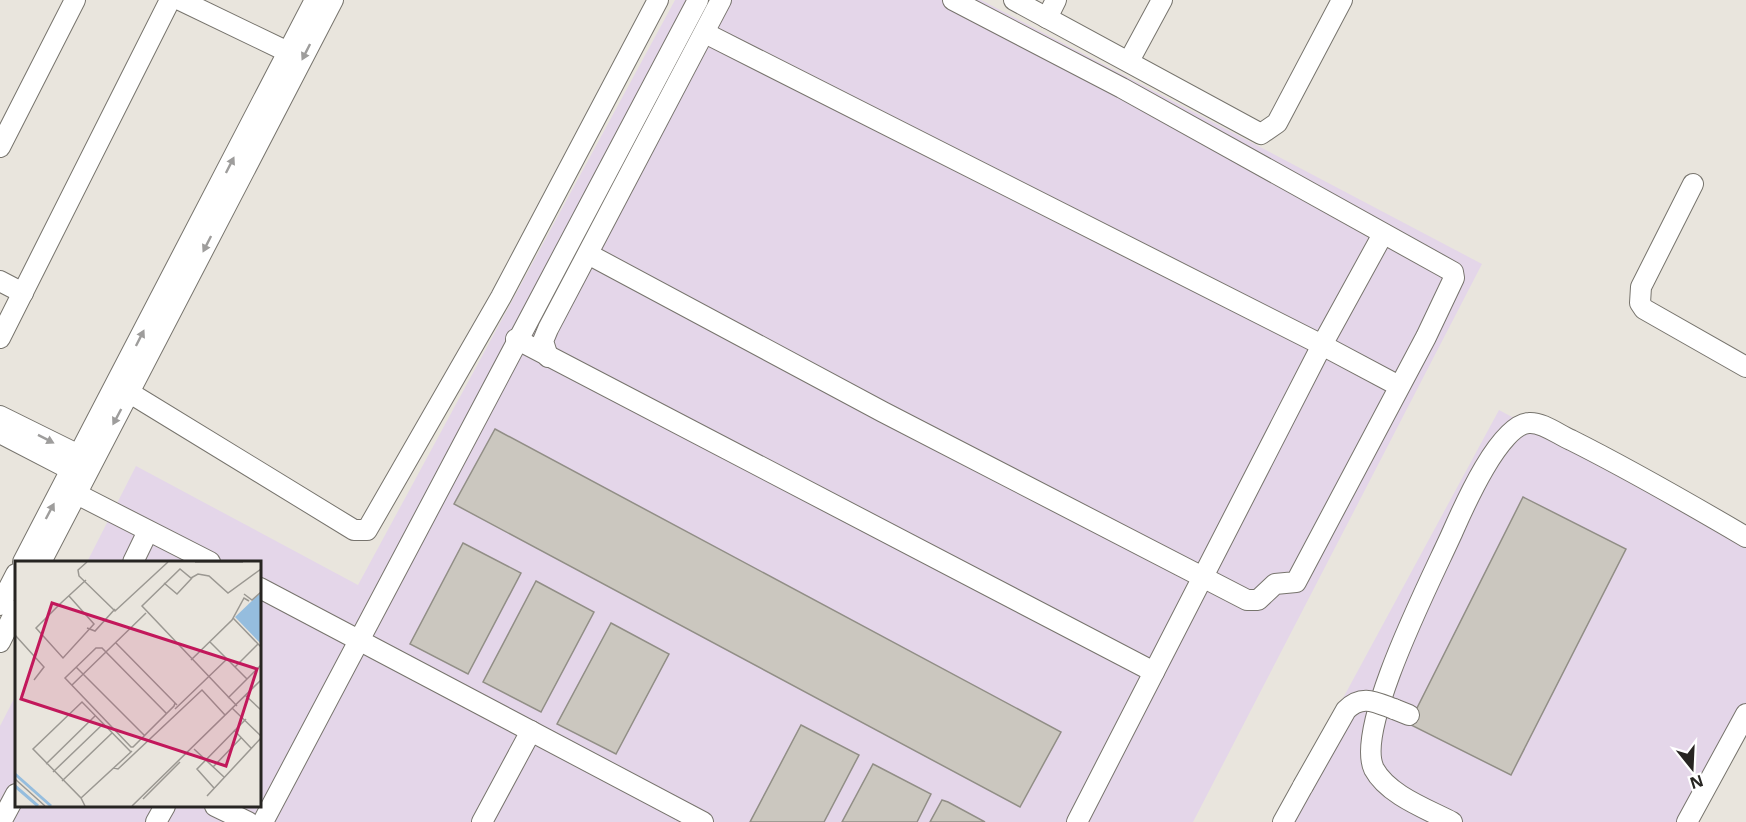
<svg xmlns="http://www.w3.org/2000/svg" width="1746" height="822" viewBox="0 0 1746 822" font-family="'Open Sans',sans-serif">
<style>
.industrial{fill:#e4d6e9}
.building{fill:#cbc7bf;stroke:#918e86;stroke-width:1.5}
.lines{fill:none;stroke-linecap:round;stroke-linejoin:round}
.minor-casing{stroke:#77746d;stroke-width:22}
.minor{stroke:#fff;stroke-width:20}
.minor-bridge-casing{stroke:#77746d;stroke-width:22;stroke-linecap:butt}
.minor-bridge{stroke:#fff;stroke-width:20}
.oneway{fill:#9e9d9c}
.inset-river{fill:none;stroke:#95bdde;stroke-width:3}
.inset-road{fill:none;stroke:#9b9892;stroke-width:1.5}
.view{fill:#c2185b;fill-opacity:0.15;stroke:#c2185b;stroke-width:3}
.inset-edge{fill:none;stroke:#272522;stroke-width:3}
</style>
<rect width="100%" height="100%" fill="#e9e5dd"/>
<g class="industrial">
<path d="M675 0H981L1482 264 1193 822H0V726L16 695V806H260V562H87L136 466 358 585Z"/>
<path d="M1499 410 1746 542V728L1696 822H1276Z"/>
</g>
<g class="building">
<path d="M495 429 1061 732 1020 807 454 504Z"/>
<path d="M1523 497 1626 549 1511 775 1409 724Z"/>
<path d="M463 543 521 573 468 674 410 644Z"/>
<path d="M536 581 594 612 541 712 483 682Z"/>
<path d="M611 623 669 654 616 754 557 724Z"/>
<path d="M801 725 859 755 824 822H750Z"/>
<path d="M873 764 931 794 917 822H842Z"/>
<path d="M942 800 948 802 985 822H930Z"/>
</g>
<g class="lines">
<g class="minor-casing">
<g id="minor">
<path d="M180 0 288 52"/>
<path d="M1014 0 1261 134 1277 123 1342 0"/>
<path d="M1047 18 1056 0"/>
<path d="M705 33 1322 345 1399 386"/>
<path d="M1129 61 1162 0"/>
<path d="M0 147 75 0"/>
<path d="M1693 184 1641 287 1640 303 1644 309 1746 367"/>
<path d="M588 254 883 412 1247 600H1258L1275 584 1296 582 1426 337 1454 278 1453 272 1122 88 953 0"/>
<path d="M0 281 23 293"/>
<path d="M0 338 170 0"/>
<path d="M516 339 1154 672"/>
<path d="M548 357 543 341 548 329 721 0"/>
<path d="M130 393 354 530H367L501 297 658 0"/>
<path d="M0 416 89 460"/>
<path d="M0 433 83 476"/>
<path d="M65 488 210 562"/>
<path d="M23 562 315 0"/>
<path d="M41 562 333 0"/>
<path d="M133 562 148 531"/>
<path d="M260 588 703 822"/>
<path d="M0 605 16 574"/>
<path d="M0 642 16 610"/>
<path d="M1394 709 1409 715"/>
<path d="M215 806 248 822"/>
<path d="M1 822 16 794"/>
<path d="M156 822 165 806"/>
<path d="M263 822 698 0"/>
<path d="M482 822 531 731"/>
<path d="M1077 822 1322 345 1383 234"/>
<path d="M1283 822 1303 786"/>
<path d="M1452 822C1427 809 1388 795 1374 769 1354 728 1434 574 1453 531 1464 506 1500 424 1529 423 1543 422 1559 435 1571 440 1631 470 1688 503 1746 537"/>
<path d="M1687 822 1746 714"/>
</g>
</g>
<use href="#minor" class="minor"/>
<g class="minor-bridge-casing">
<path id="minor-bridge" d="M1303 786 1346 710C1362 694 1375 702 1394 709"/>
</g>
<use href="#minor-bridge" class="minor-bridge"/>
</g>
<defs><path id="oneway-solid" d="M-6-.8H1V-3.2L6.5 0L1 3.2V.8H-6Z" transform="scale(1.5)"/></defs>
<g class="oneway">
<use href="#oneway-solid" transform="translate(306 52) rotate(117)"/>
<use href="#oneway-solid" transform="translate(230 165) rotate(-63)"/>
<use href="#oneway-solid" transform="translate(207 244) rotate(117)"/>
<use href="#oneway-solid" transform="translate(140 338) rotate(-63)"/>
<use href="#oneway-solid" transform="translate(117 417) rotate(118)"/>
<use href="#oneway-solid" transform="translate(46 439) rotate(27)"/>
<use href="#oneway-solid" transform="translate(50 511) rotate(-62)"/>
</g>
<g transform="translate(15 561)">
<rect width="246" height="246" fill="#e9e5dd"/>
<path d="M244 33 246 34V83L220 56Z" fill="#95bdde"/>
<path class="inset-river" d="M0 213 36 245M0 225 23 245"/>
<path class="inset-road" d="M72 1 63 9 64 15 100 50 153 1M180 1H228M149 22 162 33 177 17M229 33 237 39 246 31M54 35 79 63 48 97 21 67 46 42 71 19M218 57 246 86M72 67 80 70 100 48M0 74 29 106 19 119M195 81 232 118M101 82 162 144M176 99 217 59 229 37 234 40M61 106 129 174M220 106 243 83M57 124 131 52M230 134 246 149M213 137 246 104M222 145 127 45 165 8 176 17 183 13 194 15 213 32 246 8M217 147 246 175M160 148 212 98M151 152 87 87H81L50 117 116 186H118L159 145 160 142M219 169 236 187M179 188 209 216M31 203 80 155M198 206 226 177M99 207 103 208 187 129 210 154M38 211 88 163M0 218 30 245M47 220 97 172M199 227 182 208 231 158M192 235 246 177M66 237 117 190M128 238 165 201M70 245 66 237 18 188 67 141 116 191M117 245 246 119"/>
<path class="view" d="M37 42 242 108 211 205 6 138Z"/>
<rect width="246" height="246" class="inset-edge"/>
</g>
<g transform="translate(1692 768) rotate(162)" stroke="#ffffff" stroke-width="4.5" paint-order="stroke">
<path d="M0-4.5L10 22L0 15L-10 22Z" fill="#272522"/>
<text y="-9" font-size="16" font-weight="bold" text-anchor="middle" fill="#272522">N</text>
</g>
</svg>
